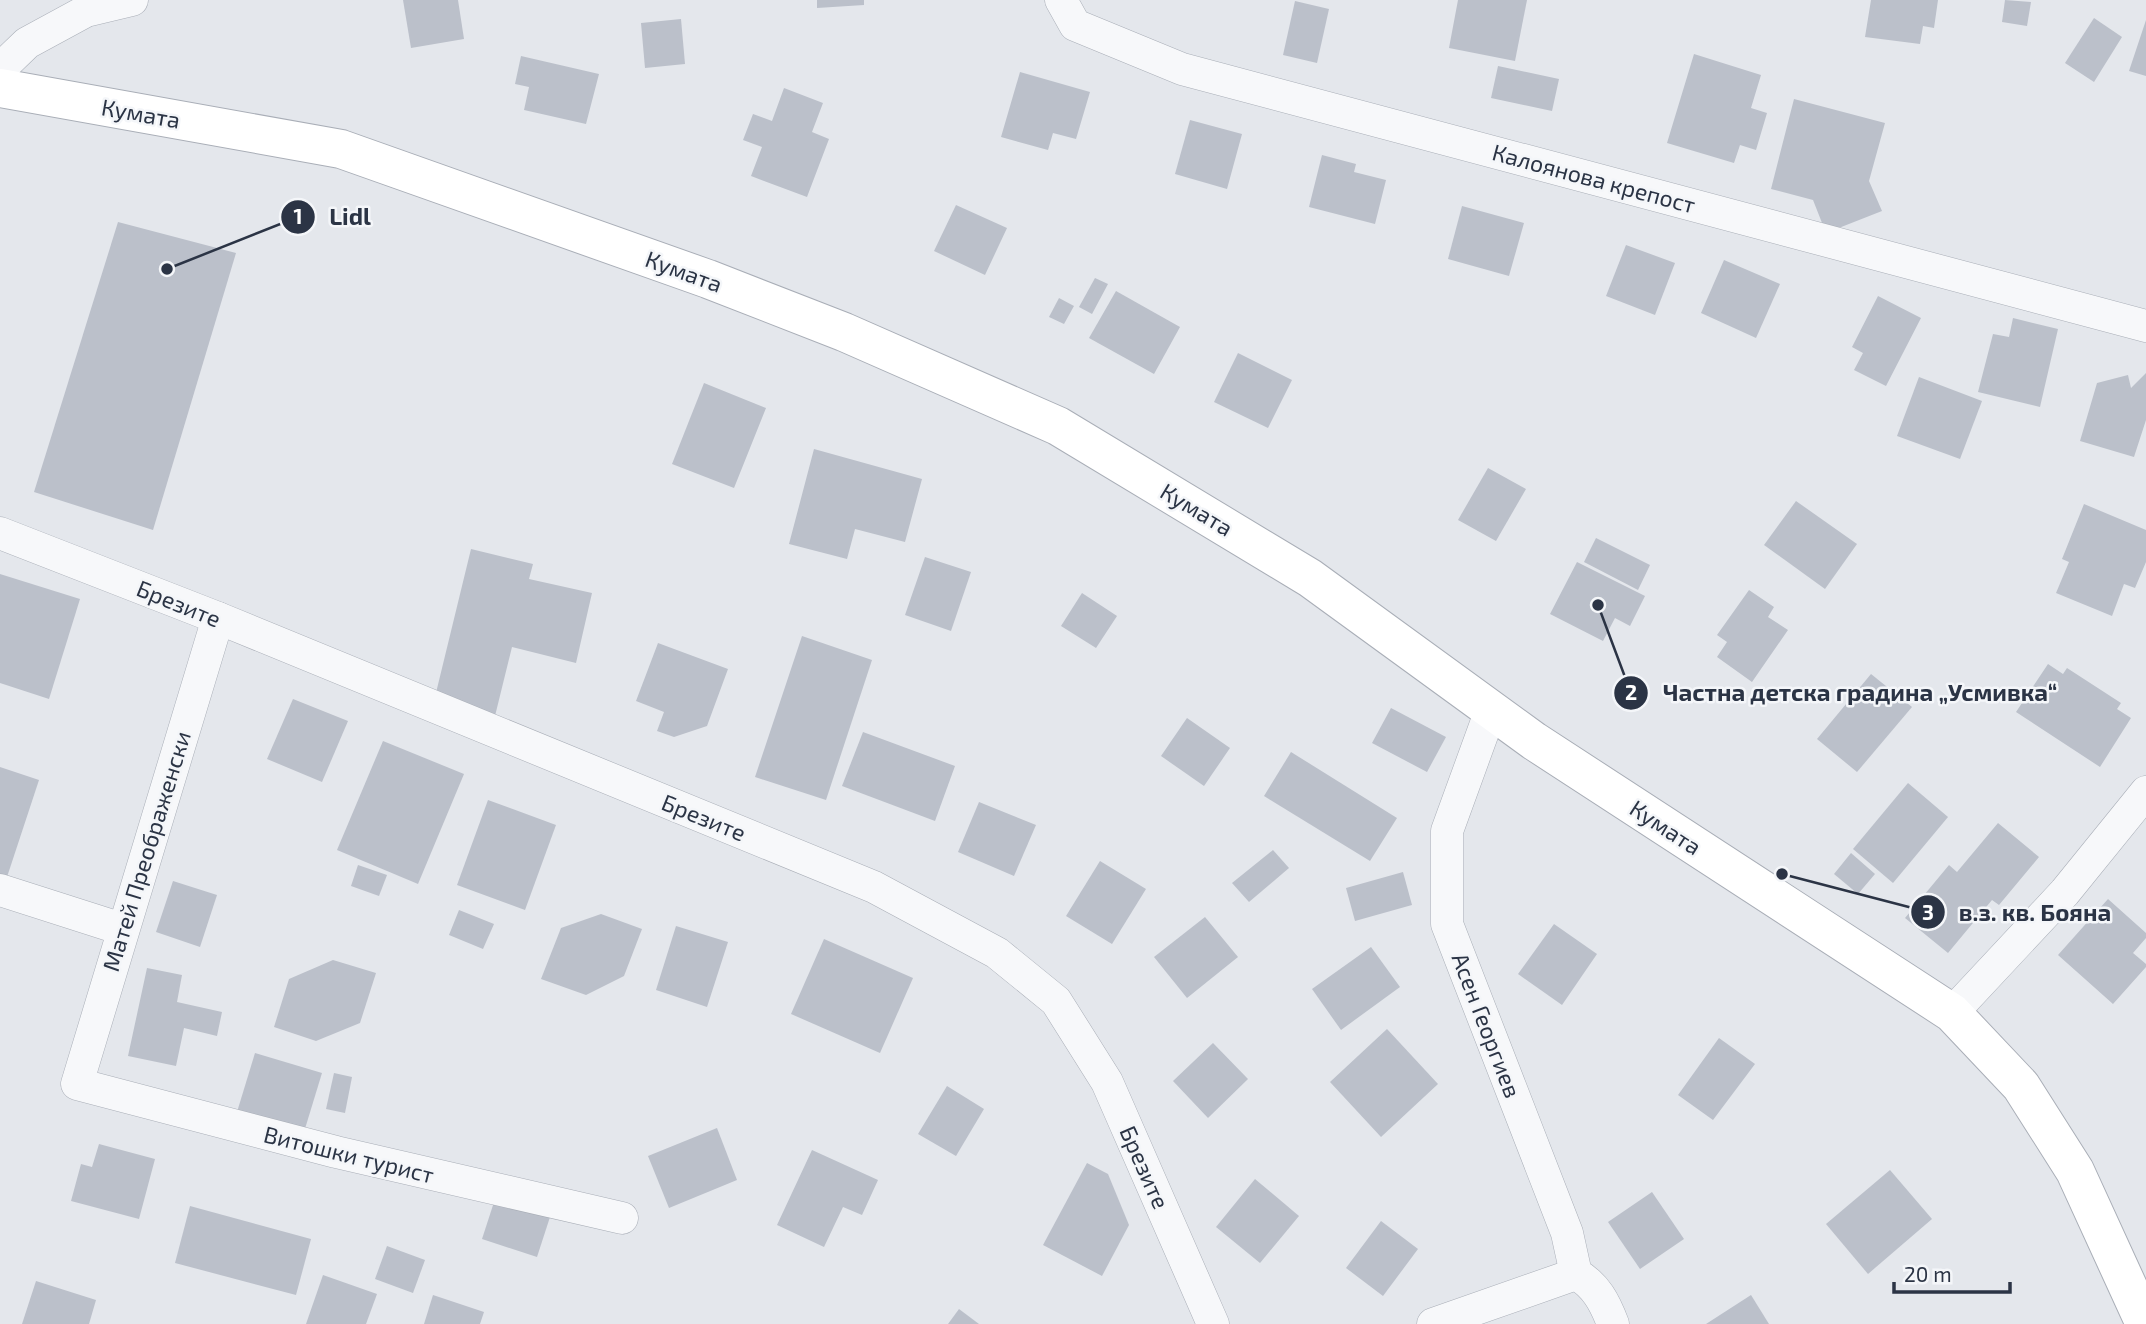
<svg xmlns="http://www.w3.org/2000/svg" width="2146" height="1324" viewBox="0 0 2146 1324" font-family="'Exo 2',sans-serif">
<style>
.building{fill:#bbc0ca}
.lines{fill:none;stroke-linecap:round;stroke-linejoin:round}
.minor-casing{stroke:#a9aeb7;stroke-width:33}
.secondary-casing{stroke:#a9aeb7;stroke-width:40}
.minor{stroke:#f7f8fa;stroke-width:32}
.secondary{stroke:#fff;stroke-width:38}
.labels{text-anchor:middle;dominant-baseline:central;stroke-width:5;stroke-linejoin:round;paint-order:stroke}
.street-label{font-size:23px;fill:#2b3445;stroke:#f4f6f9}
.leader{fill:none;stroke:#2b3445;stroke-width:2.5}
.callout-dot{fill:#2b3445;stroke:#f4f6f9;stroke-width:2.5}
.mark-label{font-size:21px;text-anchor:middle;font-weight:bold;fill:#fff}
.callout-label{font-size:24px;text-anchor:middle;font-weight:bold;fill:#2b3445;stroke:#f4f6f9;stroke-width:5;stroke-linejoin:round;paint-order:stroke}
</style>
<rect width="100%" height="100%" fill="#e4e7ec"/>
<g class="building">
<path d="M403 0H458L464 39 411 48Z"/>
<path d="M817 0H864V5L817 8Z"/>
<path d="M1458 0H1527L1515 61 1449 48Z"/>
<path d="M1871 0H1938L1934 28 1923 26 1920 44 1865 37Z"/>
<path d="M2005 0 2031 2 2027 26 2002 22Z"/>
<path d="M1295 1 1329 9 1317 63 1283 55Z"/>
<path d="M2094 18 2122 37 2094 82 2065 63Z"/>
<path d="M681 19 685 64 645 68 641 23Z"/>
<path d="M2146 20V76L2129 71Z"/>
<path d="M1694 54 1761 75 1751 108 1767 113 1756 150 1740 145 1734 163 1667 143Z"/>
<path d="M521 56 599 74 586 124 524 110 529 87 515 84Z"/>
<path d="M1498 66 1559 79 1552 111 1491 98Z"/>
<path d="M1020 72 1090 92 1076 139 1053 133 1048 150 1001 137Z"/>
<path d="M784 88 823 103 812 132 829 139 807 197 751 176 762 147 743 140 753 114 772 121Z"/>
<path d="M1794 99 1885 123 1869 181 1882 211 1826 233 1813 200 1771 189Z"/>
<path d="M1190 120 1242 134 1227 189 1175 174Z"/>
<path d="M1322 155 1356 164 1354 172 1386 180 1375 224 1309 207Z"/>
<path d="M956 205 1007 228 985 275 934 251Z"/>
<path d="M1462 206 1524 223 1509 276 1448 259Z"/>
<path d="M118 222 236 253 153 530 34 492Z"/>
<path d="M1626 245 1675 263 1655 315 1606 296Z"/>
<path d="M1724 260 1780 284 1756 338 1701 313Z"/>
<path d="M1095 278 1108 284 1092 314 1079 307Z"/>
<path d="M1116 291 1180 327 1154 374 1089 338Z"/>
<path d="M1878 296 1921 318 1886 386 1854 370 1863 353 1852 347Z"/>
<path d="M1059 298 1074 306 1064 324 1049 317Z"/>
<path d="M2013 318 2058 329 2040 407 1978 392 1993 334 2009 337Z"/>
<path d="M1238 353 1292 380 1268 428 1214 402Z"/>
<path d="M2146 373V420L2134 457 2080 441 2097 383 2128 375 2131 388Z"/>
<path d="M1919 377 1982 401 1960 459 1897 436Z"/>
<path d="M704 383 766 408 734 488 672 464Z"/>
<path d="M814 449 922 479 905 542 855 529 847 559 789 544Z"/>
<path d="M1488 468 1526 489 1496 541 1458 520Z"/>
<path d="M1796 501 1857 544 1825 589 1764 545Z"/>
<path d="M2084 504 2146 530V562L2135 588 2124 584 2112 616 2056 593 2069 562 2062 559Z"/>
<path d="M1596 538 1650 565 1638 590 1584 562Z"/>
<path d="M471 549 533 564 529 579 592 593 576 663 512 647 495 716 434 701Z"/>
<path d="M925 557 971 572 951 631 905 615Z"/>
<path d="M1577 562 1645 596 1630 626 1615 618 1603 641 1550 614Z"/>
<path d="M0 574 80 599 49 699 0 683Z"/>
<path d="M1749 590 1774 607 1768 617 1788 630 1752 682 1717 657 1727 642 1717 635Z"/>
<path d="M1082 593 1117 616 1096 648 1061 626Z"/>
<path d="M802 636 872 660 826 800 755 777Z"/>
<path d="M658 643 728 669 707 726 674 737 657 731 664 712 636 701Z"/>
<path d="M2048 664 2063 674 2067 668 2121 703 2117 709 2131 718 2100 767 2016 712Z"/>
<path d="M1871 674 1912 707 1857 772 1817 739Z"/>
<path d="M293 699 348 721 322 782 267 759Z"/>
<path d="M1391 708 1446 737 1427 772 1372 743Z"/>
<path d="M1187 718 1230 748 1204 786 1161 756Z"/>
<path d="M863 732 955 766 935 821 842 786Z"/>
<path d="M383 741 464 774 418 884 337 850Z"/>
<path d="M1291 752 1397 818 1370 861 1264 796Z"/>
<path d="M0 767 39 780 7 877 0 874Z"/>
<path d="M1908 783 1948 817 1893 883 1853 849Z"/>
<path d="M488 800 556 825 525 910 457 885Z"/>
<path d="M979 802 1036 825 1014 876 958 852Z"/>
<path d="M1998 823 2039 857 1999 905 1992 900 1948 953 1905 918 1949 865 1957 872Z"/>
<path d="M1273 850 1289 868 1249 902 1232 883Z"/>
<path d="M1851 853 1875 874 1858 894 1834 874Z"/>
<path d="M1100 861 1146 889 1112 944 1066 916Z"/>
<path d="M358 865 387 875 379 896 351 886Z"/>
<path d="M1403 872 1412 905 1355 921 1346 888Z"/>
<path d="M173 881 217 895 200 947 156 932Z"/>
<path d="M2108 899 2146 933V938L2133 953 2146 964V967L2113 1004 2058 955Z"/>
<path d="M459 910 494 924 483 949 449 935Z"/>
<path d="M601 914 642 929 624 976 586 995 541 979 561 928Z"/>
<path d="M1205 917 1238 957 1187 998 1154 957Z"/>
<path d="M1554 924 1597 954 1562 1005 1518 974Z"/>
<path d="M676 926 728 942 707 1007 656 990Z"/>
<path d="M824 939 913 978 880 1053 791 1014Z"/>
<path d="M1371 947 1400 987 1341 1030 1312 989Z"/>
<path d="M333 960 376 973 360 1023 316 1041 274 1027 289 979Z"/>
<path d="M147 968 182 975 177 1002 222 1012 217 1036 184 1028 176 1066 128 1056Z"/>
<path d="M1387 1029 1438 1084 1381 1137 1330 1082Z"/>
<path d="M1719 1038 1755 1064 1713 1120 1678 1095Z"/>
<path d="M1213 1043 1248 1079 1208 1118 1173 1081Z"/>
<path d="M255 1053 322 1073 304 1132 237 1112Z"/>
<path d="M334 1073 352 1077 345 1113 326 1109Z"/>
<path d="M947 1086 984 1109 956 1156 918 1134Z"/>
<path d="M717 1128 737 1180 669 1208 648 1156Z"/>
<path d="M99 1144 155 1159 139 1219 71 1201 81 1164 92 1167Z"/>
<path d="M812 1150 878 1180 862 1215 843 1207 824 1247 777 1225Z"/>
<path d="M1087 1163 1108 1174 1129 1225 1102 1276 1043 1245Z"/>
<path d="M1890 1170 1932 1219 1868 1274 1826 1224Z"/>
<path d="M1255 1179 1299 1216 1260 1263 1216 1227Z"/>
<path d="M1652 1192 1684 1239 1640 1269 1608 1222Z"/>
<path d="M495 1199 550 1217 537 1257 482 1239Z"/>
<path d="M190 1206 311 1239 296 1295 175 1263Z"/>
<path d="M1381 1221 1418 1249 1383 1296 1346 1268Z"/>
<path d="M387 1246 425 1260 413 1293 375 1279Z"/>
<path d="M323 1275 377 1294 366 1324H306Z"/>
<path d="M36 1281 96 1300 89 1324H22Z"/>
<path d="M433 1295 484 1312 480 1324H424Z"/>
<path d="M1751 1295 1769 1324H1706Z"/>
<path d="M959 1309 979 1324H948Z"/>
</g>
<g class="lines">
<g class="minor-casing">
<g id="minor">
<path d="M1061 0 1075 25 1182 69 2146 326"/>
<path d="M0 69 27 43 86 11 132 0"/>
<path d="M0 533 218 618 874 887 997 953 1056 1001 1107 1082 1213 1324"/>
<path d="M218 618 77 1084 336 1152 622 1218"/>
<path d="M1491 710 1447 831V924L1567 1233 1576 1274C1596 1285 1605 1303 1613 1324"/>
<path d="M0 890 122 929"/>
<path d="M1952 1013 2065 892 2146 792"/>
<path d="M1433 1324 1576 1274"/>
</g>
</g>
<g class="secondary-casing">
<path id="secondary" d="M0 88 341 149 708 279 844 332 1058 426 1310 578 1534 741 1952 1013 2021 1086 2075 1171 2145 1324"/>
</g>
<use href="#minor" class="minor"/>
<use href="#secondary" class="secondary"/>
</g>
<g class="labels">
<g class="street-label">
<text transform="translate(141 113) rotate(10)">Кумата</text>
<text transform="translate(1594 178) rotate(15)">Калоянова крепост</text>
<text transform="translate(684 271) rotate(20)">Кумата</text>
<text transform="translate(1197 509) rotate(31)">Кумата</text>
<text transform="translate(179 603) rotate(22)">Брезите</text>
<text transform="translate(704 817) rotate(22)">Брезите</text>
<text transform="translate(1666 827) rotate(33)">Кумата</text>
<text transform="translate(146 851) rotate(-73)">Матей Преображенски</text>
<text transform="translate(1487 1025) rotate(69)">Асен Георгиев</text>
<text transform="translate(349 1154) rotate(14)">Витошки турист</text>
<text transform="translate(1145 1167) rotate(66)">Брезите</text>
</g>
</g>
<path class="leader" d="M167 269L298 217M1598 605L1631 693M1782 874L1928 912"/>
<g class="callout-dot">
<circle cx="167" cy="269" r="7"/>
<circle cx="1598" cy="605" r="7"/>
<circle cx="1782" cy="874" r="7"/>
<circle cx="298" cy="217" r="18"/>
<circle cx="1631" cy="693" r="18"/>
<circle cx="1928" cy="912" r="18"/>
</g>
<g class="mark-label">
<text x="298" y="224">1</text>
<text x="1631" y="700">2</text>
<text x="1928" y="920">3</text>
</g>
<g class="callout-label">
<text x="350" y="225">Lidl</text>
<text x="1860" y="701">Частна детска градина „Усмивка“</text>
<text x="2035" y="921">в.з. кв. Бояна</text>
</g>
<path d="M1894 1282v10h116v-10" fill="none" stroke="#2b3445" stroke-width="3.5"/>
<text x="1904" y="1282" font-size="21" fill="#2b3445" stroke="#f4f6f9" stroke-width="5" paint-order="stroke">20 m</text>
</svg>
